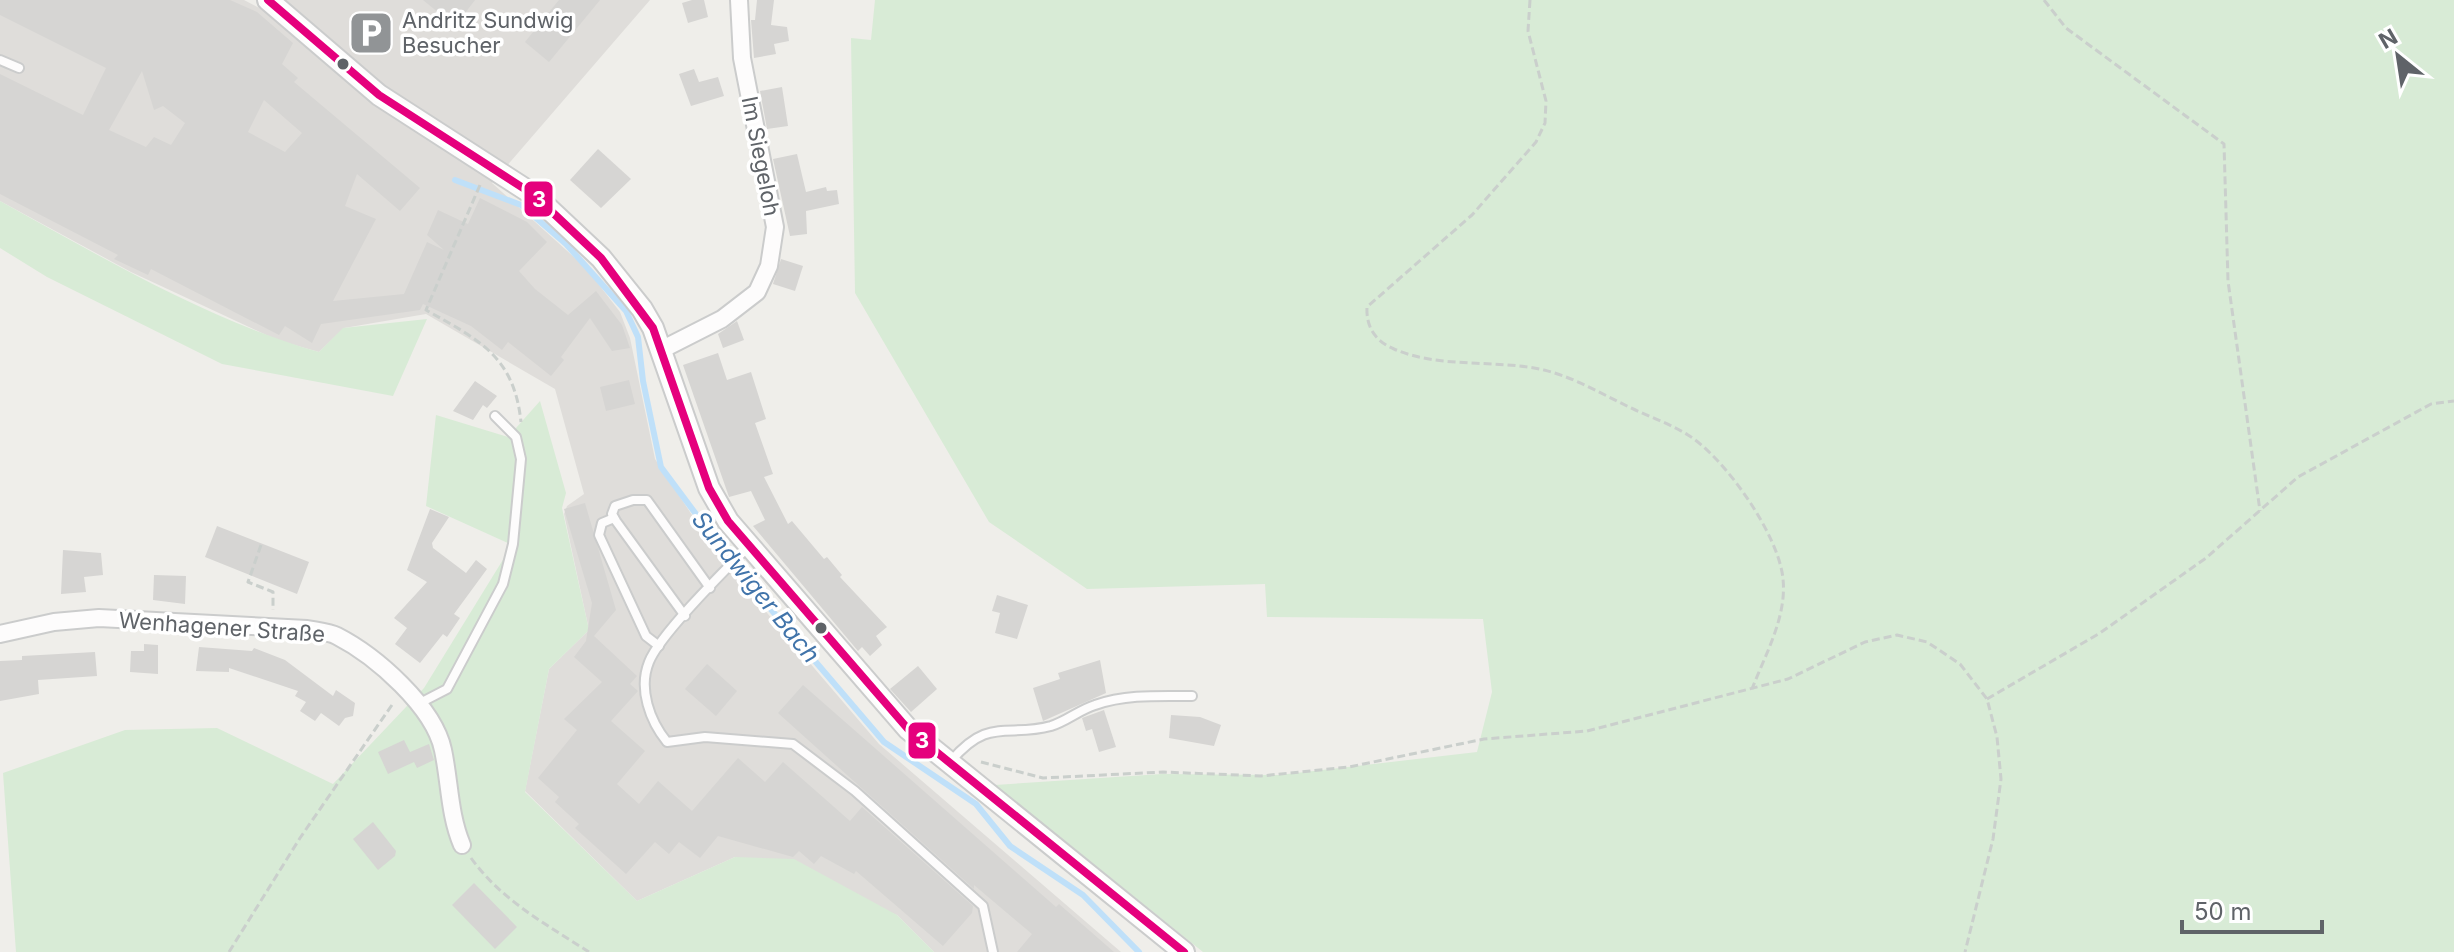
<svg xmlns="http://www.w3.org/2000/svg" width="2454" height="952" viewBox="0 0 2454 952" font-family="Inter,sans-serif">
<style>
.industrial{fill:#dfddda}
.green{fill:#d8ebd6}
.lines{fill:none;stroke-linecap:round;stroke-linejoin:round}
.stream{stroke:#bfe0f9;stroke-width:6}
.building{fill:#d6d5d3;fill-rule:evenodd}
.service-casing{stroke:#cbcccc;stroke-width:12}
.minor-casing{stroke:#cbcccc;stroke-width:20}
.tertiary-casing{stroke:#cbcccc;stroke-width:24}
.path{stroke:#cacfcc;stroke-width:3;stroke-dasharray:8 4;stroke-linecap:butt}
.service{stroke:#fdfcfc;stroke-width:8}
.minor{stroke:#fdfcfc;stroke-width:16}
.tertiary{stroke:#fdfcfc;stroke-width:20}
.bus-1-casing{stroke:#fff;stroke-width:14}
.bus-1{stroke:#e5007d;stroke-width:8}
.bus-dot{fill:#5f6368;stroke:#fff;stroke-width:3}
.labels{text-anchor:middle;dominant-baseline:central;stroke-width:7;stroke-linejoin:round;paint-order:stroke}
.poi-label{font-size:22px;fill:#5f6368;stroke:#fff;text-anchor:start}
.street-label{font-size:22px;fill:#5f6368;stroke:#fff}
.water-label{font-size:24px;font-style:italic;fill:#4174aa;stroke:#fff}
.line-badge{stroke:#fff;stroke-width:3}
.badge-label{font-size:22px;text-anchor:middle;font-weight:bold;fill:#fff}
</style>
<rect width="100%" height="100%" fill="#efeeea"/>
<path class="industrial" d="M0 0H244L267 12 286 0H650L492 183 586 268 620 312 630 338 655 459 721 559 879 744 1121 952H934L897 915 735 857 637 901 525 791 549 669 589 630 564 514 567 506 584 494 555 389 426 314 344 328 319 352 277 340 131 272 0 201Z"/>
<g class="green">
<path d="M875 0H2454V952H1203L995 785 1162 774 1279 775 1477 752 1492 692 1483 619 1267 617 1265 584 1087 589 989 522 855 293 851 38 871 40Z"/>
<path d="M0 201C102 257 207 320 319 352L343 328 427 319 393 396 222 364 47 277 0 248Z"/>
<path d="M540 401 566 493 562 508 589 630 549 669 525 792 637 901 735 857 794 859 897 915 934 952H16L3 773 125 730 217 728 333 784 424 688 512 545 426 506 436 415 508 437Z"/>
</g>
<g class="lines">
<path class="stream" d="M455 180 521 205 566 244 626 311 638 337 643 381 661 467 739 572 884 742 976 804 1010 846 1083 895 1139 952"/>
</g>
<g class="building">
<path d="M0 0H230L257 12 293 43 282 64 298 78 294 82 420 188 400 211 357 174 345 206 376 219 333 301 404 294 427 242 444 250 427 235 438 210 468 224 480 198 527 222 547 242 519 271 535 289 568 315 596 291 622 325 630 348 612 351 590 318 561 357 564 360 551 376 508 342 502 350 471 326 423 304 420 310 321 324 312 343 285 326 279 335 151 269 148 275 114 259 118 255 0 194V74L83 115 106 68 0 15ZM142 71 154 110 163 106 185 123 171 145 154 137 146 147 109 130ZM264 100 302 133 285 152 248 132Z"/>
<path d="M423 0H475L455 26Z"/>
<path d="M559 0H600L549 62 525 42Z"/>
<path d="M692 0H704L708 17 688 23 682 3Z"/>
<path d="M757 0H774L771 25 787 27 789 41 774 44 776 54 754 58 751 20H755Z"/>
<path d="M694 69 699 82 718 77 724 96 691 106 679 74Z"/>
<path d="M782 87 788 126 767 129 760 91Z"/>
<path d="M598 149 631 179 601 208 570 180Z"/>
<path d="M797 154 806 192 826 187 827 191 837 190 839 204 806 211 807 234 790 236 773 159Z"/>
<path d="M781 259 803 266 795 291 773 284Z"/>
<path d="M737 321 744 340 723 348 718 334Z"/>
<path d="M718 353 727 380 751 372 766 419 755 423 773 474 764 477 788 524 792 521 824 559 827 557 842 575 840 577 887 627 876 636 882 645 870 656 862 647 858 651 753 526 765 520 751 491 729 497 683 365Z"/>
<path d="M629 380 635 404 606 411 600 387Z"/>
<path d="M475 381 497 396 487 408 483 405 473 420 453 411Z"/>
<path d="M585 503 616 610 594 636 637 676 630 684 638 691 611 721 645 751 617 784 639 804 658 781 692 811 738 758 765 782 783 762 850 821 862 807 973 906 972 913 943 946 856 871 854 874 821 856 814 864 799 851 793 857 718 836 700 858 679 842 669 854 655 842 626 874 575 828 579 824 555 802 559 797 538 778 577 730 564 719 602 682 574 657 586 641 592 603 564 509Z"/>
<path d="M430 509 449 517 432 543 433 548 466 573 476 560 487 569 454 614 460 618 447 637 443 634 420 663 395 644 407 628 394 618 427 582 407 570Z"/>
<path d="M217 526 309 562 297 594 205 557Z"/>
<path d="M63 550 101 553 103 575 84 577 86 592 61 594Z"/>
<path d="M154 575 186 576 185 604 153 600Z"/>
<path d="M997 595 1028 605 1017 639 995 633 1000 613 992 611Z"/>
<path d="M144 644 158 645V674L130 672 131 651H144Z"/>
<path d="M199 647 252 651 254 648 285 660 333 696 336 690 355 703 353 716 345 718 339 726 321 713 315 721 300 711 306 702 295 696 298 691 229 668V672L196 671Z"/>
<path d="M95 652 97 676 38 680 39 694 0 701V661L22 660V656Z"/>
<path d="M1100 660 1106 693 1043 721 1033 688 1060 679 1058 673Z"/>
<path d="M707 664 737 691 716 716 685 689Z"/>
<path d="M918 666 937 689 911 712 890 689Z"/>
<path d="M803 685 1056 907 1059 904 1114 952H1017L1032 934 974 885V889L778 713Z"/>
<path d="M1104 710 1116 747 1099 752 1092 729 1086 731 1082 718Z"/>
<path d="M1171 715 1200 717 1221 725 1214 746 1169 738Z"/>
<path d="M404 740 410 752 429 744 434 760 417 768 414 762 388 774 378 752Z"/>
<path d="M373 822 396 851 395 856 378 870 353 839Z"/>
<path d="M474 883 517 927 495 949 452 905Z"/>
</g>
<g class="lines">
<g class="service-casing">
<g id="service">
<path d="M0 60 19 68"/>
<path d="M614 518 602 523 599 535 646 636 659 646"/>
<path d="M749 546C725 570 660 634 649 662 638 689 650 721 667 742L705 737 793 744 855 791 983 906 993 952"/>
<path d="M685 616 616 521 612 514 615 506 633 500H647L710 588"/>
<path d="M420 703 447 689 503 584 513 544 521 459 516 437 495 416"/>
<path d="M951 761C989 716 1007 738 1051 726 1067 721 1079 710 1095 705 1126 694 1160 696 1192 696"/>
</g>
</g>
<g class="minor-casing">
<g id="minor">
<path d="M661 350 722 319 757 292 769 266 775 227 742 58 739 0"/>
<path d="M0 634 54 622 99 618 307 629C317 631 329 632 337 636 376 656 434 707 443 750 450 783 449 814 462 845"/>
</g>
</g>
<g class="tertiary-casing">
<path id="tertiary" d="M268 0 379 95 534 195 601 258 642 309 653 328 709 488 728 521 908 729 1184 952"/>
</g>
<g class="path">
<path d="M1530 0 1528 31 1546 101 1545 123 1536 142 1472 215 1367 307C1366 327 1375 341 1394 349 1440 369 1496 359 1544 370 1573 377 1600 393 1627 406 1647 416 1669 423 1688 435 1725 458 1779 535 1783 579 1787 617 1765 655 1752 689"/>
<path d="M2044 0 2066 28 2224 144 2228 281 2260 511"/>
<path d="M480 185 426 310C479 340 514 356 521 422"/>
<path d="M261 545 248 582 273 592V610"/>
<path d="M1987 699 2100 633 2206 558 2298 477 2431 404 2454 401"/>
<path d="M981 762 1043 778 1163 772 1261 776 1349 767 1484 739 1587 731 1788 679 1865 642 1897 635 1927 642 1960 664 1987 699 1997 737 2001 779 1993 839 1965 952"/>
<path d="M471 858C501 900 547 925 589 952"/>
<path d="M229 952 300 838 394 702"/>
</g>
<use href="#service" class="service"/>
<use href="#minor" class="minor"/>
<use href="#tertiary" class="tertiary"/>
<g class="bus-1-casing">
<path id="bus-1" d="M268 0 379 95 534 195 601 258 653 328 709 488 728 521 908 729 1184 952"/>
</g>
<use href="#bus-1" class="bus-1"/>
</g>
<defs>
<g id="parking-square" transform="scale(2.3)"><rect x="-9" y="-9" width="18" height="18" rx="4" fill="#919496" stroke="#fff"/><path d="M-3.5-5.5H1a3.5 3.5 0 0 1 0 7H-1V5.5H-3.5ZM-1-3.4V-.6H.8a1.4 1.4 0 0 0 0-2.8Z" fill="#fff"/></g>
</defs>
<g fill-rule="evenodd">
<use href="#parking-square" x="371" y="33"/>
</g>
<g class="bus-dot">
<circle cx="343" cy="64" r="7"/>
<circle cx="821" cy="628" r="7"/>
</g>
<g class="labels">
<g class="poi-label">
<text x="402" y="20">Andritz Sundwig<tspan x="402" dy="25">Besucher</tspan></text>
</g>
<g class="street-label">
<text transform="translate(761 156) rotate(79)">Im Siegeloh</text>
<text transform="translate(222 627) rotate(4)">Wenhagener Straße</text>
</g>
<g class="water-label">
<text transform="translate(756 587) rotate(51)">Sundwiger Bach</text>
</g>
</g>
<g class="line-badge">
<rect x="523" y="180" width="31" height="38" rx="8" fill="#e5007d"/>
<rect x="907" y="721" width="30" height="39" rx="8" fill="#e5007d"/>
</g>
<g class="badge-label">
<text x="539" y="207">3</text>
<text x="922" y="748">3</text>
</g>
<g transform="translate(2398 56) rotate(330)" stroke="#ffffff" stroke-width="6" paint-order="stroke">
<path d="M0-6L14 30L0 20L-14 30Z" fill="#5f6368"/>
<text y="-12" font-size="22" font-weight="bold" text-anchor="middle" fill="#5f6368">N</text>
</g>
<path d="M2182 920v12h140v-12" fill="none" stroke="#5f6368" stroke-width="4"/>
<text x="2194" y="920" font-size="24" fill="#5f6368" stroke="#ffffff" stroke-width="6" paint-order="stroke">50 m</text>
</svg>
